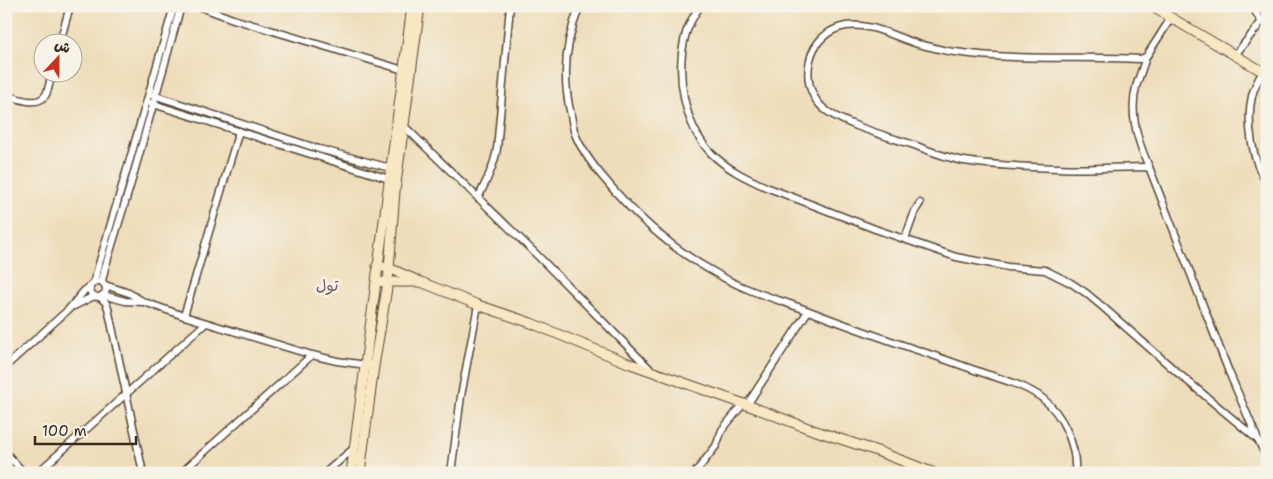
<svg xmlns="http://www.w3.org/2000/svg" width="1273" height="479" viewBox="0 0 1273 479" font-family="'Shantell Sans','Playpen Sans Arabic',sans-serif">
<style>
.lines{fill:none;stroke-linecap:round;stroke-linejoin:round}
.street-casing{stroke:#564535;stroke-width:9}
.secondary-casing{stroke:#564535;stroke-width:11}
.street{stroke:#fff;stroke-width:6}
.secondary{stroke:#f9e7c3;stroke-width:9}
.labels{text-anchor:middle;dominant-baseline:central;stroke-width:5;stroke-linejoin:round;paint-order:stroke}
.quarter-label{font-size:16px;fill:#78575e;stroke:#f7f3e8}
</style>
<rect width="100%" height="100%" fill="#f7f3e8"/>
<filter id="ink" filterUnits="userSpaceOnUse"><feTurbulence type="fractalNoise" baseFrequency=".02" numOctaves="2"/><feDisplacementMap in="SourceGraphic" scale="10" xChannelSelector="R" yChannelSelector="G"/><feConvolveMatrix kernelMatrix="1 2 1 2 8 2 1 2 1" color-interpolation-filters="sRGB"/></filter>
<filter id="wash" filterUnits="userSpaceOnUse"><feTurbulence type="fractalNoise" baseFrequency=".0096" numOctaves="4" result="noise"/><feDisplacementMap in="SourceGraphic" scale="20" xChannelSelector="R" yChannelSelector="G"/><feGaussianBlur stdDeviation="1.12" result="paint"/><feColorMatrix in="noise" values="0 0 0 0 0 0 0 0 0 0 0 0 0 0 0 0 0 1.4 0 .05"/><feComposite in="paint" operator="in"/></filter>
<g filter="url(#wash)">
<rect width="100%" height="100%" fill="#eeddba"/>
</g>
<g filter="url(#ink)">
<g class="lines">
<g class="street-casing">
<g id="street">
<path d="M198 6 233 19 407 71"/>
<path d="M580 6C565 41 562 78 571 115 572 121 573 128 575 134 581 149 592 164 602 176 634 215 674 251 719 275 744 290 773 298 801 308 845 325 890 341 935 356 952 362 969 368 986 374 1005 380 1026 386 1042 398 1063 414 1077 446 1075 473"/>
<path d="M700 6C694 15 689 24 686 33 675 72 683 124 711 153 727 169 746 178 766 187L875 229 956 257 1008 267 1045 270 1071 283 1086 293 1104 308 1178 373 1258 440 1267 458"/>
<path d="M1252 6 1261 21"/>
<path d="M1171 18 1146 57 1140 59C1079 56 1016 61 955 52 944 51 933 47 922 45 898 39 872 22 846 26 828 29 814 42 810 60 806 76 809 94 821 106 837 123 890 137 914 145 930 151 947 158 964 161 995 166 1027 167 1058 168 1088 170 1119 167 1149 167L1229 372 1258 440"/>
<path d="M60 42 70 6"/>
<path d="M1235 55 1267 15"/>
<path d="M1146 57C1143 67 1139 77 1136 87 1129 115 1138 142 1149 167"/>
<path d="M1263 71C1258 80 1254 87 1252 96 1246 122 1252 162 1267 183"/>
<path d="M6 95C17 98 36 107 45 96 49 91 50 79 52 72"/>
<path d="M153 95 319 149 394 169"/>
<path d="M150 103 389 179"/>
<path d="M404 126 536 254 652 371"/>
<path d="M478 198C486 182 494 166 497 149L510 6"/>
<path d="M905 239 915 211 920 203"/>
<circle cx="98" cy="289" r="8"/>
<path d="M94 281 130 159 174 6"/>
<path d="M102 281 105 268 131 183 181 6"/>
<path d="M105 285 129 293 144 302 184 316 312 355 337 361 374 366"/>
<path d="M103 295 125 301 143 302"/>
<path d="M100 297 106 303 108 308 143 473"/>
<path d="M74 306 94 296"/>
<path d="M184 316 239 131"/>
<path d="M6 366 69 309 84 291 89 287"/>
<path d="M747 405 808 311"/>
<path d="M6 453 24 473"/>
<path d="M37 473 206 323"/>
<path d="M181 473 312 355"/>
<path d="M325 473 353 449H355"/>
<path d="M451 473 461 396 478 305"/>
<path d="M695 473 716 446 722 430 743 404"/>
</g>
</g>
<g class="secondary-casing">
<g id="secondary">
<path d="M1151 6 1267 74"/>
<path d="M377 266 389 268 421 282 478 305 531 323 628 363 747 405 813 430 877 451 934 473"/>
<path d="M383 282H418"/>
<path d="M351 473 412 6"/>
<path d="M360 473 374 366 388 282 395 191 420 6"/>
</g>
</g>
<use href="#street" class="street"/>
<use href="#secondary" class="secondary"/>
</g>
</g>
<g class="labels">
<g class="quarter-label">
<text x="327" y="285">تول</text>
</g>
</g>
<rect width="1273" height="479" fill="none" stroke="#f7f3e8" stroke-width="25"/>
<g transform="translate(58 58) rotate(22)"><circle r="24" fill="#f7f3e8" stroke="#aca397"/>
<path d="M0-4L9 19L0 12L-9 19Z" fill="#c8321e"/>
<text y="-8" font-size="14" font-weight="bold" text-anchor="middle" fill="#3b2a1e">ش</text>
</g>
<path d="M35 436v8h101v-8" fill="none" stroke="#3b2a1e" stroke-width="2.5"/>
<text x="42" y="436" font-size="15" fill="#3b2a1e" stroke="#f7f3e8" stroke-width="4" paint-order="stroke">100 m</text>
</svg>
